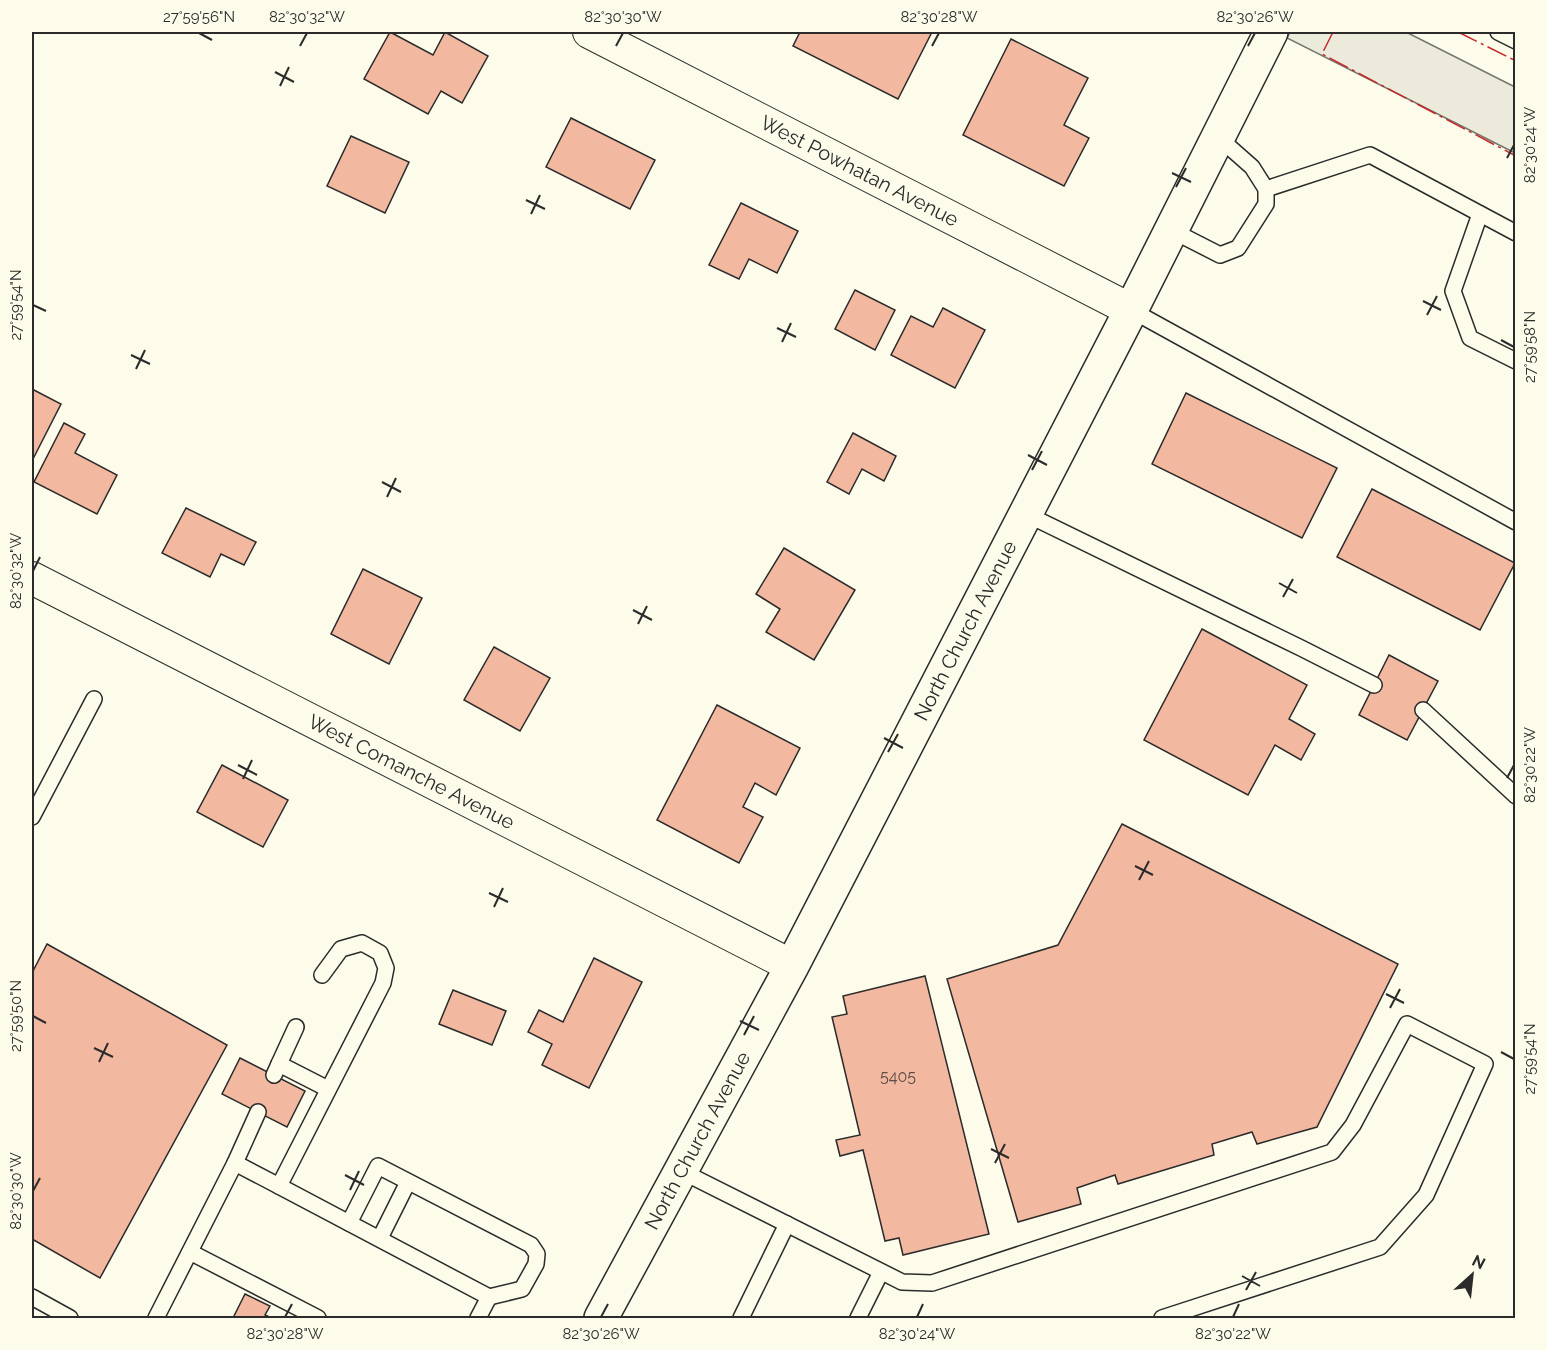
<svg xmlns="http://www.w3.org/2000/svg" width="1547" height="1350" viewBox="0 0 1547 1350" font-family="Raleway,sans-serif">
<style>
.green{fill:#ecebdb;stroke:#74746e;stroke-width:1.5}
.building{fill:#f2b8a0;stroke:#2b2b2b;stroke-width:1.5}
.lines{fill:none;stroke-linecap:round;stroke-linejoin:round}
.lane-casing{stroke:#2b2b2b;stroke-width:18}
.street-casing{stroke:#2b2b2b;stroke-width:34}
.secondary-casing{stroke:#2b2b2b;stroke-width:36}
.lane{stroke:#fdfbea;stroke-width:15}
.street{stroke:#fdfbea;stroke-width:32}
.secondary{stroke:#fdfbea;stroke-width:33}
.power{stroke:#c62828;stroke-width:1.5;stroke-dasharray:21 4.5 3 4.5;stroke-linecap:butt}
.ticks{fill:none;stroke:#2b2b2b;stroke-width:2}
.labels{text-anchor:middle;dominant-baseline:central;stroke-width:4.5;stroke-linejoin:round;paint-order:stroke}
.number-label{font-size:16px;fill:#5d4e48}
.street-label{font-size:20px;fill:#2b2b2b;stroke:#fdfbea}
.neatline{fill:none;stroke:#2b2b2b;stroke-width:2}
.ticks-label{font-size:15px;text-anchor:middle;fill:#2b2b2b}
</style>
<rect width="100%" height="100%" fill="#fdfbea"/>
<path class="green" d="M1290 32H1406L1515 87V153L1287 38Z"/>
<g class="building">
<path d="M390 32 433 55 445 32 488 56 462 103 441 91 428 114 364 79Z"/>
<path d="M800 32H932L898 99 793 46Z"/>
<path d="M1011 39 1088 78 1064 125 1089 138 1064 186 963 135Z"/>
<path d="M571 118 655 160 630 209 546 167Z"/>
<path d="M351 136 409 162 385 213 327 186Z"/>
<path d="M741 203 798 231 777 273 749 259 739 279 709 265Z"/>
<path d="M855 290 895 310 875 350 835 329Z"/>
<path d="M943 308 985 330 955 388 891 355 911 316 933 327Z"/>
<path d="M32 389 61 404 32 461Z"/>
<path d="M1186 393 1337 468 1302 538 1152 464Z"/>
<path d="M64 423 85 434 75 453 117 475 97 514 34 482Z"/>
<path d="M853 433 896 456 884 481 862 469 849 494 827 482Z"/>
<path d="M1372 489 1515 563 1480 630 1337 557Z"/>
<path d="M186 508 256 542 244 565 221 554 210 577 162 553Z"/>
<path d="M784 548 855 590 814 660 766 632 780 609 756 594Z"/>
<path d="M363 569 422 598 389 664 331 634Z"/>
<path d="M1202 629 1307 685 1289 719 1315 734 1301 760 1275 745 1248 795 1144 740Z"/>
<path d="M494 647 550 678 520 731 464 700Z"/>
<path d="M1389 655 1438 681 1407 740 1359 715Z"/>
<path d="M717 705 800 748 776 795 755 783 743 807 763 817 739 863 657 820Z"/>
<path d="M222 765 288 800 263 847 197 812Z"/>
<path d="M1122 824 1398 964 1317 1127 1257 1144 1252 1132 1212 1144 1214 1155 1118 1184 1115 1175 1077 1188 1081 1204 1018 1222 947 979 1058 945Z"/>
<path d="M47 944 227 1045 100 1278 32 1239V973Z"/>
<path d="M594 958 642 982 589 1088 542 1065 552 1044 528 1032 539 1010 563 1022Z"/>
<path d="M925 976 989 1234 903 1255 899 1238 885 1241 863 1150 840 1156 836 1140 860 1135 832 1017 847 1014 843 996Z"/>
<path d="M453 990 506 1011 492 1045 439 1024Z"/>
<path d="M240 1058 305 1091 287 1127 222 1094Z"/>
<path d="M245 1294 270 1306 265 1315 272 1318H233Z"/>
</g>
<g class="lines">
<g class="lane-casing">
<g id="lane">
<path d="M1498 32 1516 41"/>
<path d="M1266 189 1370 155 1516 233"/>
<path d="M1480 214 1453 291 1470 338 1516 361"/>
<path d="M1171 230 1220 255 1238 248 1266 204V189L1252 167 1218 137"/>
<path d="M1131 310 1516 522"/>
<path d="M1026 514 1301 648 1374 685"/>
<path d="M1423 710 1516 796"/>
<path d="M32 817 94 699"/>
<path d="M322 975 341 949 362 943 380 953 386 968 383 983 279 1186 489 1297 478 1318"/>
<path d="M279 1064 296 1027"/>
<path d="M274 1075 279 1064 328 1089"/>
<path d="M235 1163 279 1186"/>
<path d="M681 1171 902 1282 932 1283 1332 1152 1353 1125 1407 1024 1485 1064 1426 1195 1380 1247 1162 1318"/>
<path d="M349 1223 378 1166 531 1245 537 1254 536 1264 522 1289 489 1297"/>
<path d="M380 1238 408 1182"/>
<path d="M190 1252 318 1318"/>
<path d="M32 1297 70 1318"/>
<path d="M156 1318 235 1163 258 1112"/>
<path d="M741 1318 787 1224"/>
<path d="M858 1318 881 1272"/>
</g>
</g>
<g class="street-casing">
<g id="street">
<path id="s1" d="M589 32 1131 310"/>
<path id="s2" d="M32 578 792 966"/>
</g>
</g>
<g class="secondary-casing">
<g id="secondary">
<path id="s3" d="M601 1318 792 966 1131 310 1271 32"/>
</g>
</g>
<use href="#lane" class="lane"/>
<use href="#street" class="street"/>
<use href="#secondary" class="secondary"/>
<g class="power">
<path d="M1333 32 1322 54 1516 156"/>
<path d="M1458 32 1516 61"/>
</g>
</g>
<path class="ticks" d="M199 33 212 40M300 46 307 33M616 46 623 33M932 46 939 33M1248 46 1255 33M275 72 294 82M280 86 289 67M1507 158 1514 145M1172 173 1191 182M1176 187 1186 168M526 200 545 209M531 214 540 195M1423 301 1441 310M33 305 46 311M1427 315 1437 296M777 328 796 337M1501 340 1514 347M782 342 791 323M131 355 150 364M136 369 145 350M1028 455 1047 465M1032 470 1042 451M382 482 401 492M387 497 396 478M33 571 40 557M1279 583 1297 593M1283 597 1293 579M633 610 652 620M638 624 647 606M884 738 903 748M888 752 898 734M238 765 257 775M1507 778 1514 765M243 779 252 760M1135 866 1153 875M1139 880 1149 861M489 893 508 902M494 907 503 888M1386 994 1404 1003M1390 1008 1400 989M33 1016 46 1023M740 1021 759 1030M744 1035 754 1016M94 1048 113 1057M1501 1052 1514 1059M99 1062 108 1043M991 1149 1009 1158M995 1163 1005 1144M345 1175 364 1185M350 1190 359 1171M33 1191 40 1178M1242 1276 1260 1286M1246 1290 1256 1272M285 1317 292 1304M601 1317 608 1304M917 1317 923 1304M1233 1317 1239 1304"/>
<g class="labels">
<g class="number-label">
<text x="898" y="1076">5405</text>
</g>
<g class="street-label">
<text stroke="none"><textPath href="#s1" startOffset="304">West Powhatan Avenue</textPath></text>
<text stroke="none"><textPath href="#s3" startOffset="778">North Church Avenue</textPath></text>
<text stroke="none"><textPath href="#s2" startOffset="426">West Comanche Avenue</textPath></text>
<text stroke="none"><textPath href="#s3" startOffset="202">North Church Avenue</textPath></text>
</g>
</g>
<rect width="1547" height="1350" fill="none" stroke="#fdfbea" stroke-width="66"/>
<g transform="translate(1472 1275) rotate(27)" stroke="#fdfbea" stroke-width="4.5" paint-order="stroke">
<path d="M0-4.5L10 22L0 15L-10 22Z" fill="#2b2b2b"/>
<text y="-9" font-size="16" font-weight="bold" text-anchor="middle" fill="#2b2b2b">N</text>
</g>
<rect x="33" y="33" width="1481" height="1284" class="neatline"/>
<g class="ticks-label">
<text x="199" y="22">27°59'56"N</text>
<text x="307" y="22">82°30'32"W</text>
<text x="623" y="22">82°30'30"W</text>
<text x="939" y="22">82°30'28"W</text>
<text x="1255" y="22">82°30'26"W</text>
<text transform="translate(1530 145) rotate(-90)" y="5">82°30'24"W</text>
<text transform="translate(16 305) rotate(-90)" y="5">27°59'54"N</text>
<text transform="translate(1530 347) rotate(-90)" y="5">27°59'58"N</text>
<text transform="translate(16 571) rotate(-90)" y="5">82°30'32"W</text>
<text transform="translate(1530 765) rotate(-90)" y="5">82°30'22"W</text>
<text transform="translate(16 1016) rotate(-90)" y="5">27°59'50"N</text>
<text transform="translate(1530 1059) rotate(-90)" y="5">27°59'54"N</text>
<text transform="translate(16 1191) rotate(-90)" y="5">82°30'30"W</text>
<text x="285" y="1339">82°30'28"W</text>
<text x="601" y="1339">82°30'26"W</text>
<text x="917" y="1339">82°30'24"W</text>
<text x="1233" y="1339">82°30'22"W</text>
</g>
</svg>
